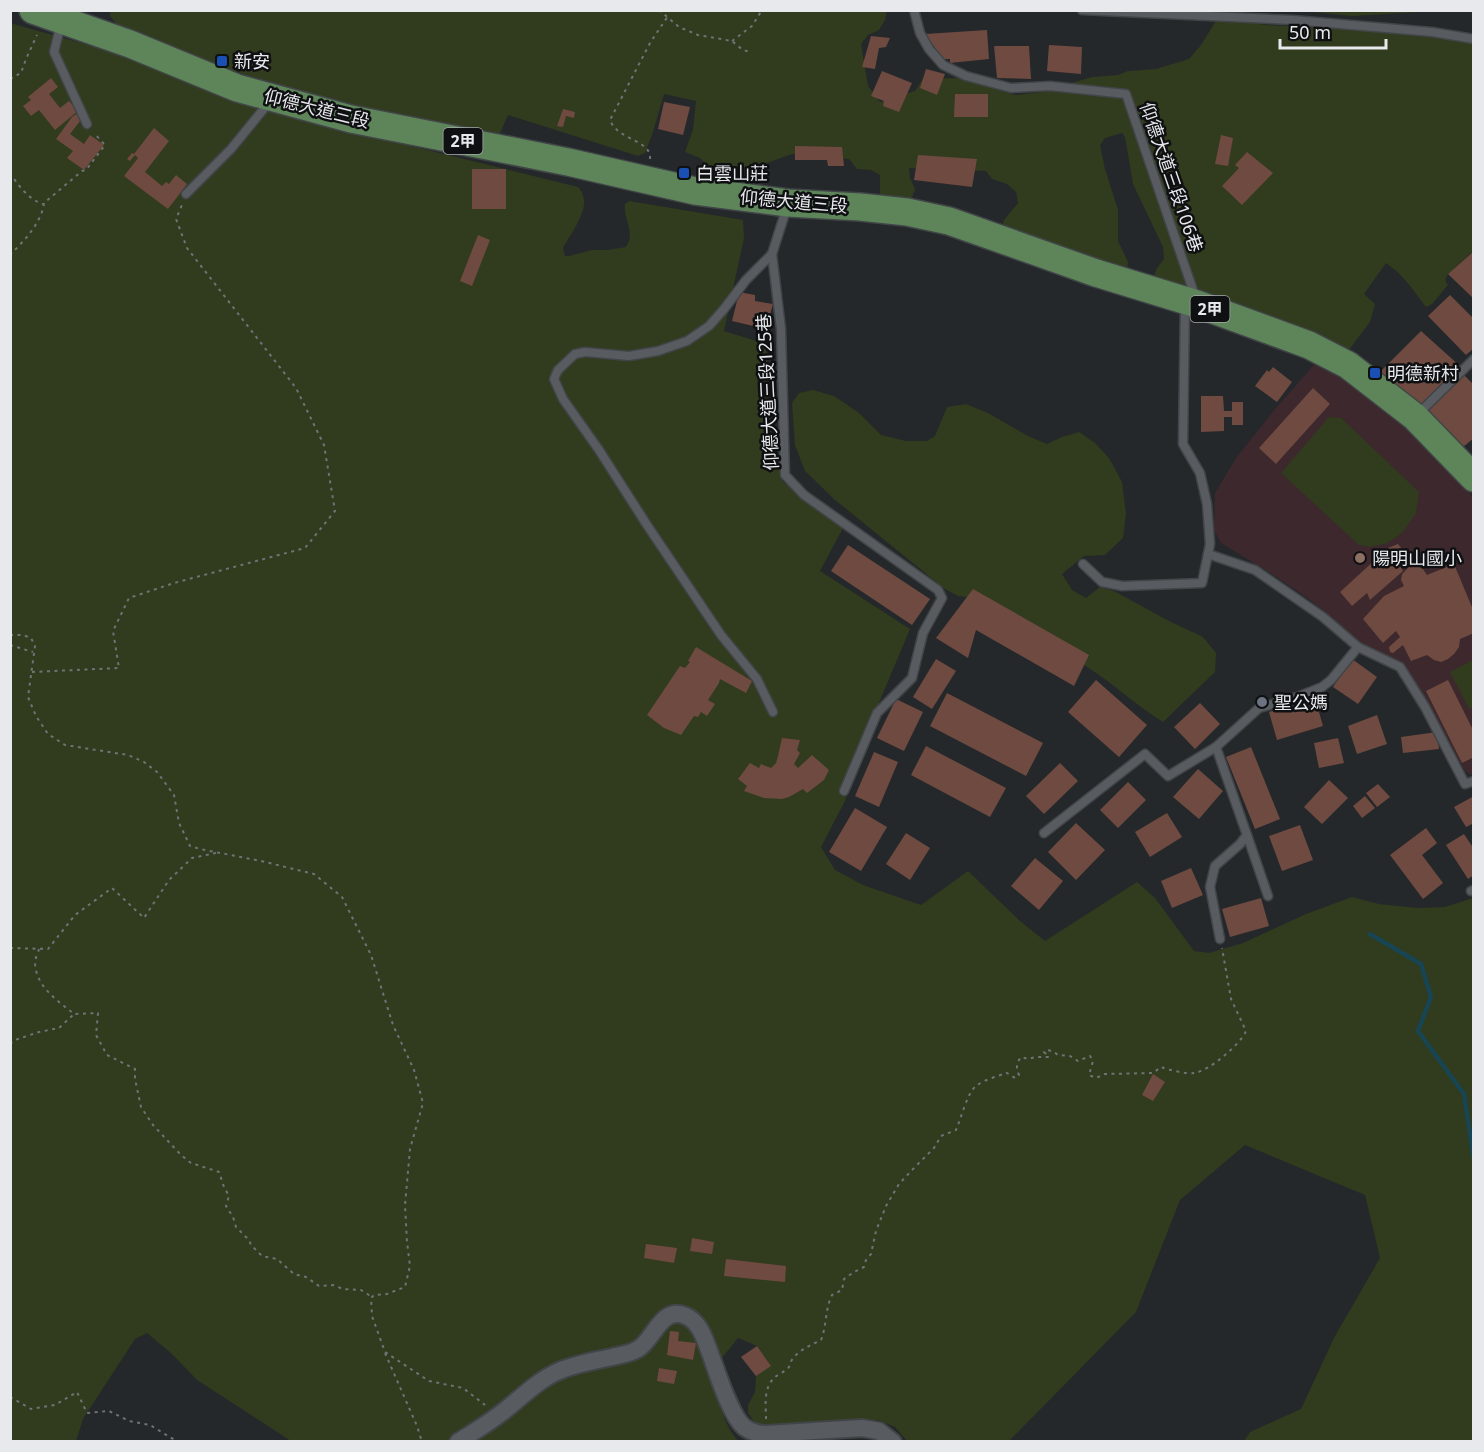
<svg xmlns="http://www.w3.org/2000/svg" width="1484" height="1452" viewBox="0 0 1484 1452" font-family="'Noto Sans','Noto Sans TC',sans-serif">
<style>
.commercial{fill:#3c282d}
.green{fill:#313b1d}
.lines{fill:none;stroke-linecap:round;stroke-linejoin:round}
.stream{stroke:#174553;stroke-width:4.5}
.building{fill:#6f4a40}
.service-casing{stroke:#414548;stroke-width:11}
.minor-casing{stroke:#414548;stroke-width:20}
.primary-casing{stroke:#414548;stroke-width:30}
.path{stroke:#707376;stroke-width:2;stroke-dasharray:3 4.5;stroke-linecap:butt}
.service{stroke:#585c61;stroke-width:8}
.minor{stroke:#585c61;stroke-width:16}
.primary{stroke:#5d8559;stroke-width:27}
.transit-dot{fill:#1a4fb4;stroke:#0f1012;stroke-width:2}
.education-dot{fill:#8d6e63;stroke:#0f1012;stroke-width:2}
.worship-dot{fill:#6b7280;stroke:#0f1012;stroke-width:2}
.labels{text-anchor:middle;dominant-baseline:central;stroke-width:5;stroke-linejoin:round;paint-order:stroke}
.shield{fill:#0f1012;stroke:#a6a8ab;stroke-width:1.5}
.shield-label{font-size:16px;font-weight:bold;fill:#e7e9ec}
.poi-label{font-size:18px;fill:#e7e9ec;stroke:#0f1012;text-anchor:start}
.street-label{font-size:18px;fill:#e7e9ec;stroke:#0f1012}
</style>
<rect width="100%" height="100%" fill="#24282b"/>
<path class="commercial" d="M1320 358 1363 385 1437 457 1473 497V776L1465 771 1429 708 1403 666 1362 644 1330 616 1310 600 1272 574 1221 543 1214 530 1215 493 1236 458 1275 409Z"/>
<g class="green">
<path d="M111 10 887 11 885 20 879 30 868 35 861 44 868 86 880 102 915 91 923 79 958 78 1015 95 1042 92 1092 77 1118 75 1128 71 1156 69 1189 59 1201 45 1219 16 1265 25 1330 28 1445 37 1473 42V251L1448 274 1445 280 1448 285 1432 304 1426 307C1413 290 1404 275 1386 263L1364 294 1375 304 1370 322 1345 355 1152 281 1157 268 1164 259 1163 247 1133 184 1125 137 1122 133 1105 138 1100 145 1105 169 1118 210V241L1128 262 1127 275 1001 230 1004 220 1018 203 1016 192 1007 184 992 179 986 171 909 168 910 178 915 189 909 205 880 199V175L871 170 857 169 849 159 792 154 753 168 751 184 739 188 721 181 710 171 706 164 700 158 685 152 693 130 696 101 664 94 653 132 645 153 638 156 508 115 498 138 434 126 300 91 181 55 120 28 110 16Z"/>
<path d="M1303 11H1436L1353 16Z"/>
<path d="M10 23 131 57 281 114 578 187C595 204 572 231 563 248L565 256H569L592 250H608L626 247C636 232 623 220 625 204L629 201 743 220 744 238 724 331 766 344 770 429 782 481 843 528 820 571 910 629 876 710 845 801 821 847 835 870 863 885 921 905 968 871 1020 921 1045 941 1137 882 1155 898 1194 951 1209 953 1243 943 1306 914 1352 897 1379 904 1417 908 1445 907 1473 898V1441H1244L1250 1432 1301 1409 1335 1336 1380 1258 1365 1195 1245 1145 1180 1200 1136 1312 1009 1441H907L895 1427 878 1420 809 1424 759 1429 748 1413V1405L755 1392 756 1376 770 1365 757 1346 738 1338 709 1374C716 1394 724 1425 738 1441H291L197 1380 172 1354 147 1333 135 1339 83 1419 76 1441H11Z"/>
<path d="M813 390 834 396 859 413 881 435 906 441H927L935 436 947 407 966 404 988 413 1028 436 1047 444 1062 437 1079 432 1095 443 1109 458 1122 482 1126 514 1123 538 1105 555 1084 556 1062 574 1072 590 1086 598 1100 587 1114 591 1169 621 1203 637 1216 653 1215 672 1163 722C1135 705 1112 682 1084 665 1046 641 1006 620 967 597L958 596 945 589 834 499 805 471 795 445 792 403 799 393Z"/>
<path d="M1329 417 1341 418 1419 492 1416 513 1403 532 1388 543 1370 547 1359 545 1281 473Z"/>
<path d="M1473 660V707L1469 709 1450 672Z"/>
</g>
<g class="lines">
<path class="stream" d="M1370 934 1421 964 1431 997 1418 1031 1464 1094 1474 1161"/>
</g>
<g class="building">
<path d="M987 30 989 59 950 63V59H943L925 34Z"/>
<path d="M871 36 890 38 886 47 879 48 875 69 862 67Z"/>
<path d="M1049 45 1082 47 1081 74 1047 71Z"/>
<path d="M994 46H1029L1031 79 997 78Z"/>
<path d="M926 69 945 74 937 95 920 88Z"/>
<path d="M882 71 912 83 899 112 883 106 884 101 871 96Z"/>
<path d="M51 78 58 87 49 94 60 108 69 101 78 111 55 130 39 110 31 116 23 106 31 100 28 97Z"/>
<path d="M955 94H988V117H954Z"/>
<path d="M664 102 690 107 683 135 658 129Z"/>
<path d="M563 109 575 112 574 118 566 116 563 127 557 126Z"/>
<path d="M78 113 80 121 70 134 84 144 90 135 104 145 84 170 67 158 73 151 56 139 72 117Z"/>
<path d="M154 128 169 141 145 172 162 186 166 182 169 184 176 175 187 184 168 209 124 176 138 158 135 155 130 161 127 159 132 153 134 154Z"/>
<path d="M1221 135 1233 138 1228 166 1215 164Z"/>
<path d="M795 146 842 147 844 166H828L827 160H795Z"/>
<path d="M1247 152 1273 173 1242 205 1222 186 1239 168 1235 165Z"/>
<path d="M918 155 977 159 972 187 914 180Z"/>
<rect x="472" y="169" width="34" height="40"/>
<path d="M478 235 490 240 472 286 460 281Z"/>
<path d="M1474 251V299L1448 274Z"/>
<path d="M739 293H744L755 295V301L773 304 766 329 732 321Z"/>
<path d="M1450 295 1474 319V348L1466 355 1428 316Z"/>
<path d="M1421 331 1461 367 1416 409 1379 373Z"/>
<path d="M1273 367 1292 382 1277 402 1255 386 1267 370 1269 372Z"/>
<path d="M1463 374 1474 385V438L1458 451 1420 416Z"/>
<path d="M1313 388 1330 404 1276 464 1259 448Z"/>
<path d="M1201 396H1223L1224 411H1232V402H1243V425H1232V417H1224V431L1201 432Z"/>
<path d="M1398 544 1409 558 1400 566 1403 571 1370 600 1367 593 1352 606 1340 592 1388 548Z"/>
<path d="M848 545 930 599 912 625 831 571Z"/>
<path d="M1454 564 1474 612V633L1460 639 1459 647 1454 654 1448 659 1441 662 1434 660 1427 655 1411 661 1403 645 1393 653 1390 652 1389 647 1400 637 1396 631 1383 643 1363 619 1384 596 1404 586 1401 580 1402 574 1409 567 1416 565 1423 569 1427 575Z"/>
<path d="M973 589 1089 655 1074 686 976 630 968 658 936 638Z"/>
<path d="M696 647 752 681 746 693 720 679 719 683 708 700 715 704 707 716 701 712 698 717 694 716 681 735 664 728 647 715 680 666 685 668 690 662 688 661Z"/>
<path d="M936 659 956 671 932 709 913 697Z"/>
<path d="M1352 659 1377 677 1358 704 1333 687Z"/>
<path d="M1096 680 1147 725 1119 757 1068 712Z"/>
<path d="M1448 680 1474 732V757L1462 763 1426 691Z"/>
<path d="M947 693 1043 743 1026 776 930 726Z"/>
<path d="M1315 698 1323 726 1277 740 1269 712Z"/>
<path d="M896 699 923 712 904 751 877 738Z"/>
<path d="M1200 703 1220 724 1195 749 1174 727Z"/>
<path d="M1377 715 1387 744 1357 754 1348 726Z"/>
<path d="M1437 732 1439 749 1403 753 1401 737Z"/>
<path d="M782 738 800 740 797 750 800 753 794 764 798 768 812 755 829 770 824 780 807 793 803 789 789 797 782 799 764 798 744 791 747 786 738 779 750 763 759 768 761 764 771 768 776 763 778 756Z"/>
<path d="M1338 738 1344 763 1319 768 1314 743Z"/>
<path d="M926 746 1006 788 990 817 911 775Z"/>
<path d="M1251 747 1280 819 1255 829 1226 757Z"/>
<path d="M874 752 898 762 879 807 855 796Z"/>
<path d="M1060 763 1078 781 1044 814 1026 796Z"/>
<path d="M1198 769 1223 791 1199 819 1173 797Z"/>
<path d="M1329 780 1348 798 1322 824 1304 807Z"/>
<path d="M1128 782 1146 800 1118 828 1100 810Z"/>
<path d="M1378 784 1390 797 1377 807 1366 793Z"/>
<path d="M1365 796 1375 808 1362 818 1353 806Z"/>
<path d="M1474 796V823L1466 827 1454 807Z"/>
<path d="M855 808 887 827 861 871 829 852Z"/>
<path d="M1167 813 1182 837 1150 857 1135 832Z"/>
<path d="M1076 823 1105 850 1076 880 1048 852Z"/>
<path d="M1300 825 1313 860 1282 871 1269 836Z"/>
<path d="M1426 828 1437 843 1422 855 1443 883 1423 899 1390 855Z"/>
<path d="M906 833 930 848 910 880 886 864Z"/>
<path d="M1464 834 1474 849V875L1468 879 1446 845Z"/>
<path d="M1035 858 1063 881 1039 910 1011 886Z"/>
<path d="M1191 868 1203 895 1172 908 1161 881Z"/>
<path d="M1261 898 1269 926 1230 937 1222 909Z"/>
<path d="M1153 1074 1165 1082 1153 1101 1142 1095Z"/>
<path d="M692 1238 714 1242 712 1254 690 1251Z"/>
<path d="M646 1244 677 1248 674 1263 644 1258Z"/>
<path d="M726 1259 786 1266 785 1282 724 1276Z"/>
<path d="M670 1331 679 1332 678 1341 696 1343 693 1360 667 1355Z"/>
<path d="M757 1346 771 1366 756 1376 741 1357Z"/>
<path d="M659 1368 677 1371 674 1384 657 1381Z"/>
</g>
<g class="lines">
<g class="service-casing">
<g id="service">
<path d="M914 10 920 33 929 49 943 65 966 76 1011 88 1050 86 1126 94 1196 299"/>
<path d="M1082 10 1293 20 1432 32 1474 39"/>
<path d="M61 24 54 52 87 124"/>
<path d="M186 194 231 149 271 100"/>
<path d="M787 207 772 254 781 329 785 475 804 495 938 590 942 598 923 633 912 678 877 713 844 791"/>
<path d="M772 254 746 280 724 309 709 326 687 341 658 351 629 356 585 352 575 354 558 370 554 379 563 399 599 450 647 525 721 635 757 679 773 712"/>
<path d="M1417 415 1474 359"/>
<path d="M1083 564 1102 582 1122 586 1202 583 1208 554"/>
<path d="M1358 647 1400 667 1425 707 1465 784 1474 781"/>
<path d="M1216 747 1247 835 1240 844 1215 866 1210 887 1220 939"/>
<path d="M1044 833 1145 754 1168 776 1216 747 1259 708 1297 697 1322 687 1331 680 1358 647 1323 617 1255 570 1208 554 1210 544 1207 504 1200 473 1183 444 1185 304"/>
<path d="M1247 835 1268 896"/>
<path d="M1471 891 1474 890"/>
</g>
</g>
<g class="minor-casing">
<path id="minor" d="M458 1442C472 1433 487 1424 500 1414 519 1400 536 1381 559 1371 575 1364 594 1361 612 1357 620 1355 630 1354 638 1349 654 1340 661 1305 686 1316 700 1322 705 1340 710 1353 717 1372 730 1415 744 1427 751 1432 758 1434 766 1434L862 1428 879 1431 893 1442"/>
</g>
<g class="primary-casing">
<path id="primary" d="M33 10 130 44 237 88 351 119 568 162 695 191 788 203 860 207 907 212 949 221 1096 273 1197 304 1309 345 1348 365 1415 417 1474 478"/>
</g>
<g class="path">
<path d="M659 10 679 27 698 35 732 41 743 50 750 52"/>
<path d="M732 41 752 26 762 10"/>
<path d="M10 79 21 73 26 59 37 35"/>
<path d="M650 159C652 140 617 140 610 120L650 43 668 16"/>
<path d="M10 173C18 185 29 200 43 204"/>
<path d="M10 255C24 241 42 222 44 203L82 171 86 170 105 145 94 133"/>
<path d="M10 635H23L31 638 35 646 28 697 36 716 48 734 65 745 128 755 144 762 157 772 174 795 179 823 190 846 200 849 261 861 314 874 342 897 371 955 393 1025 414 1070 423 1103 410 1149 405 1205 407 1242 410 1266 405 1287 387 1294 374 1295 371 1298 372 1316 385 1352 429 1381 463 1388 485 1405"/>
<path d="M10 645 33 652"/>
<path d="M32 672 119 668 113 631 129 598 174 583 305 548 335 511 324 445 296 388 187 248 176 219 182 205"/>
<path d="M10 948 48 949 75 915 112 888 144 918 169 880 192 858 216 853"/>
<path d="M39 949C38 953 35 958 35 963 36 987 57 1000 74 1014L98 1013 96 1035 107 1055 135 1069V1079L141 1107 153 1125 181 1155 191 1163 219 1172 224 1187 229 1196 226 1206 233 1217 236 1227 249 1240 251 1245 262 1256 277 1259 294 1274 306 1277 319 1286 333 1285 343 1289 361 1290 369 1295H374"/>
<path d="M10 1044 15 1040 39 1032 59 1028 74 1014"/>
<path d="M385 1353 417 1426 422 1442"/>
<path d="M10 1397 31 1409 55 1405 77 1392 87 1413 109 1411 129 1421 150 1425 178 1442"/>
<path d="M766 1419C766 1406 763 1389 774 1378 778 1374 785 1372 789 1367 790 1364 791 1361 793 1358 801 1349 811 1345 821 1340 827 1325 825 1309 832 1295L842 1290 844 1279 854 1272 864 1267 866 1260 871 1254 876 1231 886 1206 899 1184 913 1169 934 1148 941 1136 956 1130C961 1119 967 1093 976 1086 984 1080 997 1076 1007 1073L1015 1078 1019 1075C1016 1068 1016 1064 1021 1057L1028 1059 1036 1057H1049L1044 1052 1048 1050 1054 1052 1058 1055 1070 1056 1078 1061 1090 1056 1093 1061 1089 1075 1096 1078 1105 1074 1153 1073 1161 1067C1169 1070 1185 1074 1194 1073 1208 1072 1241 1044 1246 1031L1231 999 1222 948"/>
</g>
<use href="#service" class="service"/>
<use href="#minor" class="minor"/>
<use href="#primary" class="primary"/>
</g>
<g class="transit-dot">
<rect x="216" y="55" width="12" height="12" rx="3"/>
<rect x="678" y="167" width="12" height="12" rx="3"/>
<rect x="1369" y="367" width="12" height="12" rx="3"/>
</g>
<circle class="education-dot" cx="1360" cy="558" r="6"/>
<circle class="worship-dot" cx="1262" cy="702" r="6"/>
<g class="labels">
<g class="shield">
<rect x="443.5" y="128" width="39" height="26" rx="4.5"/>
<rect x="1190.5" y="296" width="39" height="26" rx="4.5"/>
</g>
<g class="shield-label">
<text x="463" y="141">2甲</text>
<text x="1210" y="309">2甲</text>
</g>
<g class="poi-label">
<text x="234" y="61">新安</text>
<text x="696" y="173">白雲山莊</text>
<text x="1387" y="373">明德新村</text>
<text x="1372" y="558">陽明山國小</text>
<text x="1274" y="702">聖公媽</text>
</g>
<g class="street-label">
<text transform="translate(317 108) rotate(14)">仰德大道三段</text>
<text transform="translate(1172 177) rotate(71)">仰德大道三段106巷</text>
<text transform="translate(794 201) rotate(5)">仰德大道三段</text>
<text transform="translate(767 392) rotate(-93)">仰德大道三段125巷</text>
</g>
</g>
<rect width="1484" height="1452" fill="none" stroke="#e7e9ec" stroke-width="24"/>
<path d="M1280 39v9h106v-9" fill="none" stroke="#e7e9ec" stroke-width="3"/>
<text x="1289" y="39" font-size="18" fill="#e7e9ec" stroke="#0f1012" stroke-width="4.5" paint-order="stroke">50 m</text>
</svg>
